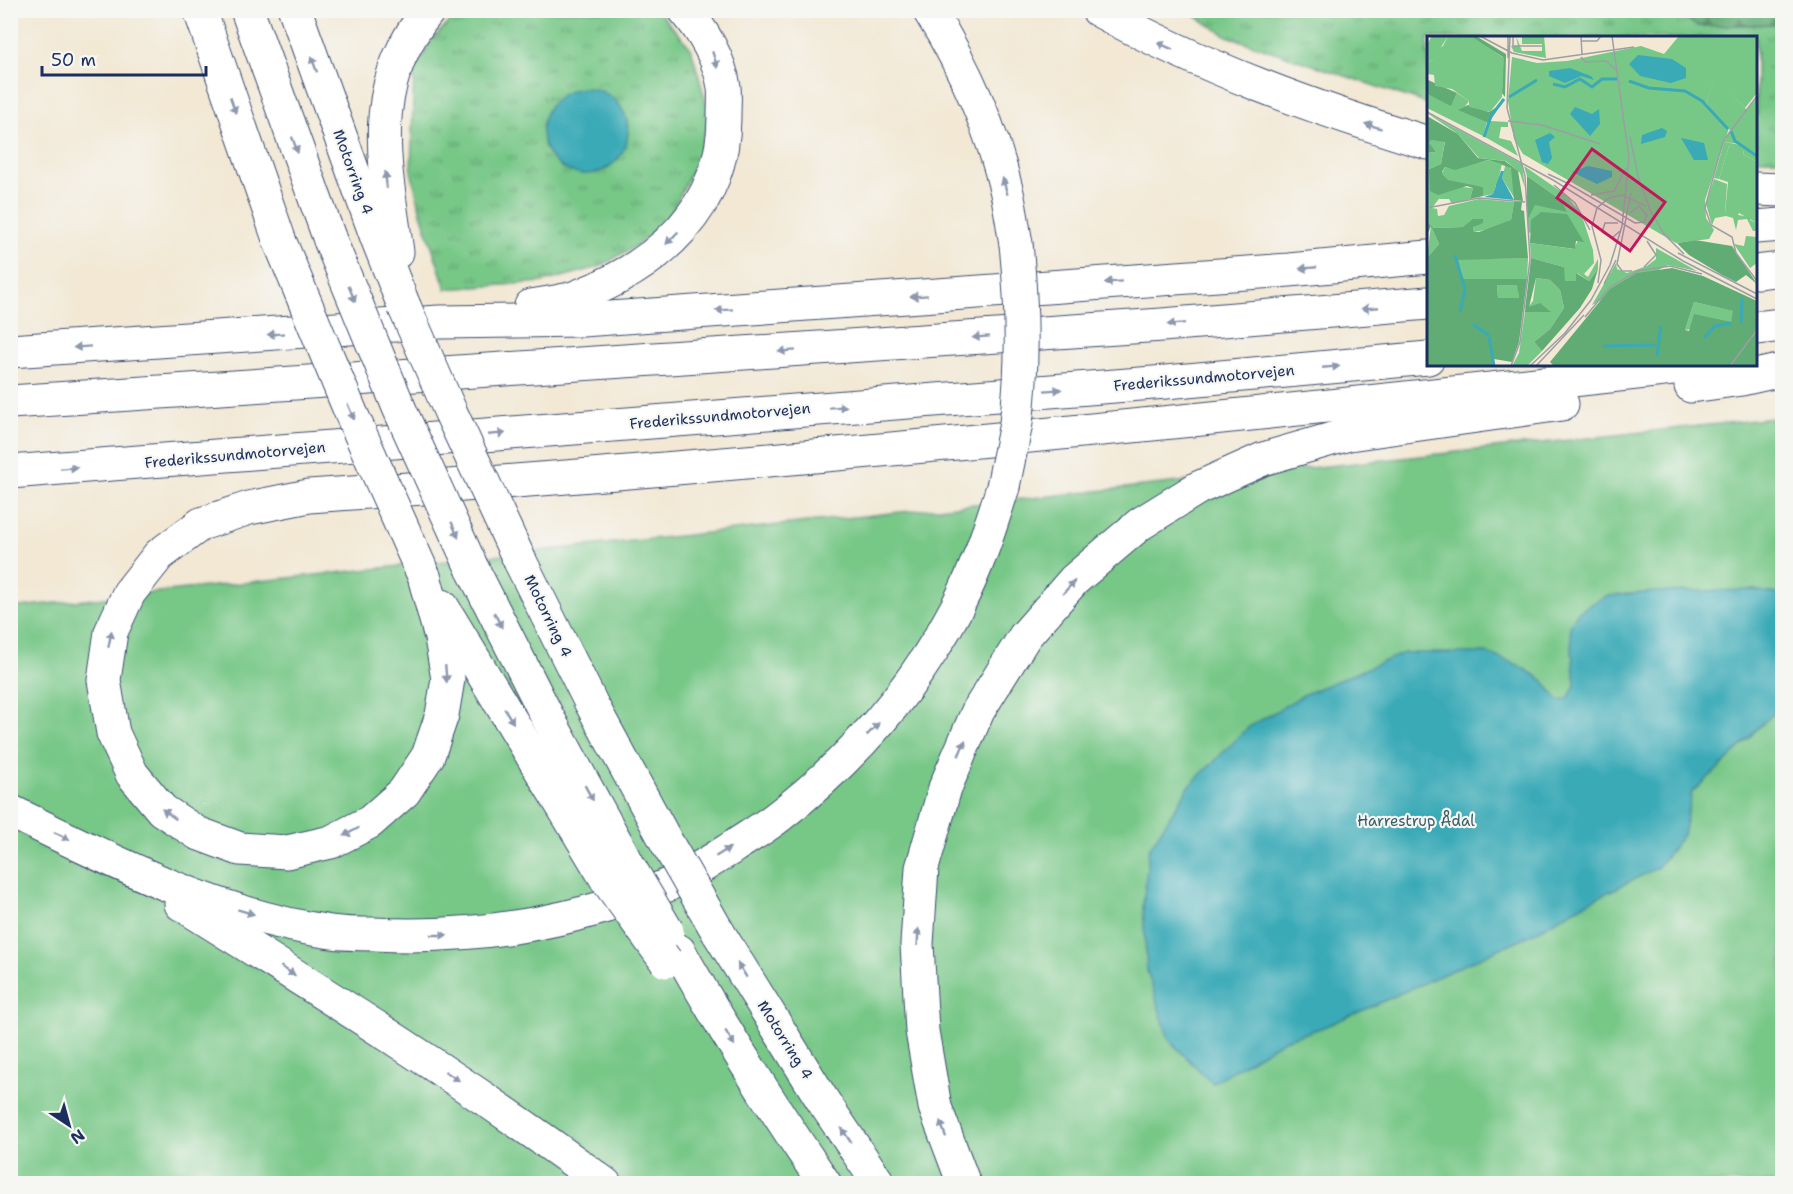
<svg xmlns="http://www.w3.org/2000/svg" width="1793" height="1194" viewBox="0 0 1793 1194" font-family="'Shantell Sans',sans-serif">
<style>
.grass{fill:url(#grass-tufts);stroke:#497b72;stroke-width:1.5}
.forest{fill:url(#forest-firs);stroke:#3e6e69;stroke-width:1.5}
.park{fill:#77c787;stroke:#497b72;stroke-width:1.5}
.water{fill:#3aaab7;stroke:#2a6c8a;stroke-width:1.5}
.lines{fill:none;stroke-linecap:round;stroke-linejoin:round}
.highway-casing{stroke:#3b4b70;stroke-width:35}
.highway{stroke:#fff;stroke-width:33}
.highway-bridge-casing{stroke:#3b4b70;stroke-width:35;stroke-linecap:butt}
.highway-bridge{stroke:#fff;stroke-width:33}
.oneway{fill:#8d97ae}
.labels{text-anchor:middle;dominant-baseline:central;stroke-width:4.5;stroke-linejoin:round;paint-order:stroke}
.street-label{font-size:15px;fill:#1b2f5e;stroke:#f6f6f2}
.park-label{font-size:15px;fill:#375d6a;stroke:#f6f6f2}
.inset-river{fill:none;stroke:#3aaab7;stroke-width:3}
.inset-road{fill:none;stroke:#9c9ea5;stroke-width:1.5}
.view{fill:#c2185b;fill-opacity:0.15;stroke:#c2185b;stroke-width:3}
.inset-edge{fill:none;stroke:#1b2f5e;stroke-width:3}
</style>
<defs>
<pattern id="grass-tufts" width="24" height="20" patternUnits="userSpaceOnUse" patternTransform="scale(1.5)"><rect width="24" height="20" fill="#77c787"/><path d="M3 7l-1-3M5 7V3M7 7l1-3M15 17l-1-3M17 17v-4M19 17l1-3" fill="none" stroke="#61a272"/></pattern>
<pattern id="forest-firs" width="22" height="20" patternUnits="userSpaceOnUse" patternTransform="scale(1.5)"><rect width="22" height="20" fill="#61ac74"/><path d="M5 1l3.5 6h-7zM16 11l3.5 6h-7z" fill="#4f8c62"/></pattern>
</defs>
<rect width="100%" height="100%" fill="#f6f6f2"/>
<filter id="ink" filterUnits="userSpaceOnUse"><feTurbulence type="fractalNoise" baseFrequency=".0167" numOctaves="2"/><feDisplacementMap in="SourceGraphic" scale="12" xChannelSelector="R" yChannelSelector="G"/><feConvolveMatrix kernelMatrix="1 2 1 2 8 2 1 2 1" color-interpolation-filters="sRGB"/></filter>
<filter id="wash" filterUnits="userSpaceOnUse"><feTurbulence type="fractalNoise" baseFrequency=".008" numOctaves="4" result="noise"/><feDisplacementMap in="SourceGraphic" scale="24" xChannelSelector="R" yChannelSelector="G"/><feGaussianBlur stdDeviation="1.35" result="paint"/><feColorMatrix in="noise" values="0 0 0 0 0 0 0 0 0 0 0 0 0 0 0 0 0 1.4 0 .05"/><feComposite in="paint" operator="in"/></filter>
<g filter="url(#wash)">
<rect width="100%" height="100%" fill="#f2e8d4"/>
<g class="grass">
<path d="M1669 10 1699 26 1782 24V159H1756V38H1428V104L1227 36 1187 11Z"/>
<path d="M461 11H656L660 13 691 48 710 116 696 162 669 218 636 246 599 267 543 282 446 289 421 213 411 171 414 71 433 38Z"/>
</g>
<path class="forest" d="M1669 11H1782V24L1698 26Z"/>
<path class="park" d="M1782 417V1183H11L10 608Z"/>
<g class="water">
<circle cx="585" cy="131" r="43"/>
<path d="M1754 590 1782 595V706L1762 724 1725 763 1692 792 1683 835 1657 868 1580 906 1532 934 1366 1009 1321 1028 1284 1040 1212 1083 1169 1040 1147 971 1143 906 1149 849 1190 785 1249 727 1305 694 1404 653H1487L1518 665 1543 680 1559 701 1568 699 1575 685 1570 625 1578 612 1606 596 1655 592Z"/>
</g>
</g>
<g filter="url(#ink)">
<g class="lines">
<g class="highway-casing">
<g id="highway">
<path d="M200 10 280 242"/>
<path d="M247 10 330 240"/>
<path d="M295 10 377 238 404 306"/>
<path d="M929 10C964 66 992 129 1007 193 1011 210 1013 227 1016 244"/>
<path d="M1098 10C1203 68 1314 108 1428 143"/>
<path d="M1756 189 1782 190"/>
<path d="M1756 227 1782 225"/>
<path d="M397 252C385 162 365 87 429 10"/>
<path d="M1756 272 1782 269"/>
<path d="M531 306C546 303 562 302 576 297 658 266 725 208 724 115 724 106 725 96 724 87 720 60 703 31 685 10"/>
<path d="M1756 328 1782 325"/>
<path d="M10 351 439 322 582 320 1289 270 1428 257"/>
<path d="M1691 386 1742 379 1782 370"/>
<path d="M10 402 1162 325 1428 303"/>
<path d="M10 472 1166 382 1428 358"/>
<path d="M520 561 591 703 667 843"/>
<path d="M472 568 548 718 631 870"/>
<path d="M424 576 441 638 448 679 442 715 428 756 404 792 370 822 331 842 287 852 240 849 197 833 162 810 132 774 113 733 104 680 111 632 129 593 159 555 201 524 249 508 309 496C780 464 1249 416 1718 364"/>
<path d="M442 606 607 880"/>
<path d="M10 811C112 861 217 916 331 932 346 934 360 934 374 934 474 939 571 923 663 887 687 877 711 861 733 847 748 837 764 828 779 816 852 760 914 689 957 607 977 569 990 528 1003 487"/>
<path d="M181 904C325 994 468 1083 605 1184"/>
<path d="M718 932 823 1101 879 1184"/>
<path d="M679 951C724 1031 773 1108 825 1184"/>
<path d="M964 1184 935 1107 922 1031 917 944 922 868 945 788 978 711 1025 636 1074 580 1140 524 1198 488 1263 459 1349 434 1562 404"/>
</g>
</g>
<use href="#highway" class="highway"/>
<g class="highway-bridge-casing">
<g id="highway-bridge">
<path d="M330 240 400 410 472 568"/>
<path d="M280 242 351 413 424 576"/>
<path d="M404 306 451 413 520 561"/>
<path d="M1003 487C1007 466 1012 445 1016 423 1024 364 1022 303 1016 244"/>
<path d="M667 843 718 932"/>
<path d="M631 870 667 931"/>
<path d="M607 880 666 961"/>
</g>
</g>
<use href="#highway-bridge" class="highway-bridge"/>
</g>
<defs><path id="oneway-solid" d="M-6-.8H1V-3.2L6.5 0L1 3.2V.8H-6Z" transform="scale(1.5)"/></defs>
<g class="oneway">
<use href="#oneway-solid" transform="translate(1165 46) rotate(-156)"/>
<use href="#oneway-solid" transform="translate(715 60) rotate(72)"/>
<use href="#oneway-solid" transform="translate(314 64) rotate(-110)"/>
<use href="#oneway-solid" transform="translate(233 105) rotate(71)"/>
<use href="#oneway-solid" transform="translate(1373 126) rotate(-163)"/>
<use href="#oneway-solid" transform="translate(295 145) rotate(70)"/>
<use href="#oneway-solid" transform="translate(386 180) rotate(-96)"/>
<use href="#oneway-solid" transform="translate(1005 186) rotate(-106)"/>
<use href="#oneway-solid" transform="translate(672 238) rotate(135)"/>
<use href="#oneway-solid" transform="translate(1308 268) rotate(175)"/>
<use href="#oneway-solid" transform="translate(1113 282) rotate(176)"/>
<use href="#oneway-solid" transform="translate(352 294) rotate(67)"/>
<use href="#oneway-solid" transform="translate(919 296) rotate(176)"/>
<use href="#oneway-solid" transform="translate(1370 308) rotate(175)"/>
<use href="#oneway-solid" transform="translate(724 310) rotate(176)"/>
<use href="#oneway-solid" transform="translate(1176 324) rotate(175)"/>
<use href="#oneway-solid" transform="translate(276 334) rotate(176)"/>
<use href="#oneway-solid" transform="translate(981 337) rotate(176)"/>
<use href="#oneway-solid" transform="translate(82 347) rotate(176)"/>
<use href="#oneway-solid" transform="translate(787 351) rotate(176)"/>
<use href="#oneway-solid" transform="translate(1331 367) rotate(-5)"/>
<use href="#oneway-solid" transform="translate(1053 390) rotate(-4)"/>
<use href="#oneway-solid" transform="translate(838 407) rotate(-4)"/>
<use href="#oneway-solid" transform="translate(351 412) rotate(67)"/>
<use href="#oneway-solid" transform="translate(497 434) rotate(-5)"/>
<use href="#oneway-solid" transform="translate(69 468) rotate(-4)"/>
<use href="#oneway-solid" transform="translate(455 530) rotate(66)"/>
<use href="#oneway-solid" transform="translate(1069 587) rotate(-48)"/>
<use href="#oneway-solid" transform="translate(498 620) rotate(63)"/>
<use href="#oneway-solid" transform="translate(110 639) rotate(-79)"/>
<use href="#oneway-solid" transform="translate(446 674) rotate(85)"/>
<use href="#oneway-solid" transform="translate(509 716) rotate(59)"/>
<use href="#oneway-solid" transform="translate(873 729) rotate(-46)"/>
<use href="#oneway-solid" transform="translate(962 748) rotate(-67)"/>
<use href="#oneway-solid" transform="translate(589 793) rotate(61)"/>
<use href="#oneway-solid" transform="translate(169 814) rotate(-144)"/>
<use href="#oneway-solid" transform="translate(351 832) rotate(152)"/>
<use href="#oneway-solid" transform="translate(62 836) rotate(26)"/>
<use href="#oneway-solid" transform="translate(723 852) rotate(-32)"/>
<use href="#oneway-solid" transform="translate(246 912) rotate(17)"/>
<use href="#oneway-solid" transform="translate(439 935)"/>
<use href="#oneway-solid" transform="translate(918 937) rotate(-87)"/>
<use href="#oneway-solid" transform="translate(742 970) rotate(-122)"/>
<use href="#oneway-solid" transform="translate(288 971) rotate(32)"/>
<use href="#oneway-solid" transform="translate(730 1038) rotate(58)"/>
<use href="#oneway-solid" transform="translate(452 1076) rotate(33)"/>
<use href="#oneway-solid" transform="translate(943 1129) rotate(-110)"/>
<use href="#oneway-solid" transform="translate(846 1135) rotate(-124)"/>
</g>
</g>
<g class="labels">
<g class="street-label">
<text transform="translate(353 172) rotate(70)">Motorring 4</text>
<text transform="translate(1204 378) rotate(-5)">Frederikssundmotorvejen</text>
<text transform="translate(720 416) rotate(-5)">Frederikssundmotorvejen</text>
<text transform="translate(235 455) rotate(-5)">Frederikssundmotorvejen</text>
<text transform="translate(548 616) rotate(64)">Motorring 4</text>
<text transform="translate(785 1040) rotate(58)">Motorring 4</text>
</g>
<g class="park-label">
<text x="1416" y="821">Harrestrup Ådal</text>
</g>
</g>
<g transform="translate(1427 36)">
<rect width="330" height="330" fill="#f2e8d4"/>
<path d="M5 0H21L6 24 0 26V8ZM89 0 95 15H115V8H95V0H117L119 22 87 16 84 10H91ZM30 57 42 65 37 72 60 86 56 100 0 72V58L24 69ZM0 77 95 128 98 152 93 137 79 125 52 122 31 98ZM63 85 81 86V91H74L72 102 84 105 91 120 58 101ZM4 104 18 105 14 128 2 133 34 151 46 152 43 163 25 168 22 163H12L14 160 5 172 10 173 11 180 17 179 22 170 52 163 87 166 84 184 69 192 47 196 46 191 55 183 36 191 5 192 12 208 0 222 4 189 0 184V117L9 116 1 107ZM297 106 314 109 330 120V126L316 118 317 115 302 110 292 143 287 142ZM79 127 86 135 88 163 75 142ZM97 130 139 159 154 177 166 214 167 227 157 238 161 241 171 223V233L162 245 150 237 149 245H137V231L104 222 103 207 147 213 153 200 141 181 102 197 100 185 107 169 134 164 100 140ZM287 143 300 148 298 177 324 181 323 184 330 187V195H326L320 183 311 184 309 194 306 182 299 180 288 182 285 189 279 168ZM319 200 330 201V227L323 232 307 208 317 210ZM229 212 270 235 241 229 165 269 189 227 190 233 200 237 220 230 229 223ZM101 222 100 243H37L30 223ZM103 238 101 271 106 265 109 242 123 244 133 254 137 272 123 293 107 306 115 315 100 330H85L92 317 98 276 123 275 98 272ZM70 249H91L92 263 71 262ZM267 266 307 275 304 287 258 294Z" fill="#77c787"/>
<path d="M42 0H49L79 18 78 61 75 57 76 21ZM1 44 30 57 24 70 0 58ZM41 69 62 76 73 69 62 87 31 74ZM0 80 31 98 51 122 78 125 91 135 96 165 87 164 84 132 61 124 28 135 18 131 15 136 56 151V160L43 163 46 152 40 150 11 159 3 155 2 133 14 128 18 106 4 104 2 107 9 116 0 117ZM100 140 134 164 140 176 108 169 100 185ZM87 166H95L94 174 97 175 101 222 30 224 37 243H100L92 306 85 326 67 323 65 330H0V222L12 208 4 190 0 199V184L6 192 36 191 46 183H56V187L46 191 47 196H52L84 184ZM70 249H90L92 262H71ZM114 176 140 178 157 206 149 205 148 213 103 207 104 184ZM268 204 305 210 330 248 319 239 309 246 295 239 262 219 250 207ZM104 222 137 231 138 245H149V237L162 245 171 233 165 253 153 272 115 315 107 306 123 293 137 272 133 254 123 244 109 242 102 271 113 267 124 276H98ZM245 232 276 240 330 265V330H127L123 326 183 253 210 237ZM267 266 306 275 304 286 267 278 262 295 258 294Z" fill="#61ac74" fill-rule="evenodd"/>
<path d="M61 124 75 128 71 145 75 146 74 161 69 160V149L66 158 56 160V151L21 144 15 138 18 131 28 134Z" fill="#77c787"/>
<path d="M252 0H330V57L318 72 288 42 279 67 302 92 278 164 279 182 287 194 282 203 249 207 96 118 87 103 81 65 85 21 110 27 140 25 214 10 237 18Z" fill="#77c787"/>
<path d="M21 0H44L77 22 75 61 63 76 42 71V65L25 53 8 50 7 39 1 38 0 26 6 24 7 15 16 10ZM288 41 320 74 330 61V118L313 108 297 106 303 94 279 67ZM302 110 317 114 316 118 330 126V187L312 177 310 181 298 177 301 146 292 143Z" fill="#77c787"/>
<path d="M211 19 245 23 259 32V42L244 47 213 40 202 28ZM143 32 164 40 167 44 154 40 138 47 122 40V35ZM148 71 165 78 172 73 173 88 163 100 143 78ZM235 92 240 95 238 101 214 108 215 99ZM123 97 128 101 122 106 125 122 121 128 115 126 108 104ZM254 102 277 107 281 124H267ZM161 130 185 135V141L170 148 145 136ZM74 135H77L75 142 87 164 57 161 66 158Z" fill="#3aaab7"/>
<path class="inset-river" d="M202 45 222 52 258 55 275 65 301 93M126 48 138 51 153 43 165 51 175 43H190M82 61 110 44M304 95 308 105 330 120M57 101 64 80 77 63M28 219 38 253 33 276M314 287 315 261M46 288 62 300M62 301 67 330M277 302 288 290 304 287M176 310 229 309M230 320 234 290"/>
<path class="inset-road" d="M53 0 85 17 116 24 207 11M83 0 80 72 98 140 103 223 93 306 84 330M86 0V10H115M154 0 155 19M154 5H170L174 0M154 21 158 26 179 25 189 34M81 22V0M330 60 296 105 278 172 284 189 305 201 309 217 330 245M0 76 126 144 256 225 330 263M81 85 115 89 173 108M203 101 211 140 224 176 237 198 257 218M121 138 140 147M138 146 208 187 217 186 220 179 212 170 203 177M127 149 148 167 163 194M204 157 190 228 195 235H205M164 159 187 155 199 132M0 172 52 162 98 166M191 187H178L175 196 185 202 193 195M251 217 330 258M217 231 229 219 220 205M171 247 174 224 165 190 170 172 182 162 195 159 219 170M177 248 189 224M158 281 183 251 211 235 243 230 275 238M103 330 138 297 164 264 183 229 195 190 202 122 185 0M109 330 157 279M303 330 330 294"/>
<path class="view" d="M165 113 238 166 203 215 130 162Z"/>
<rect width="330" height="330" class="inset-edge"/>
</g>
<rect width="1793" height="1194" fill="none" stroke="#f6f6f2" stroke-width="36"/>
<g transform="translate(69 1125) rotate(144)" stroke="#f6f6f2" stroke-width="4.5" paint-order="stroke">
<path d="M0-4.5L10 22L0 15L-10 22Z" fill="#1b2f5e"/>
<text y="-9" font-size="16" font-weight="bold" text-anchor="middle" fill="#1b2f5e">N</text>
</g>
<path d="M42 66v9h164v-9" fill="none" stroke="#1b2f5e" stroke-width="3"/>
<text x="51" y="66" font-size="18" fill="#1b2f5e" stroke="#f6f6f2" stroke-width="4.5" paint-order="stroke">50 m</text>
</svg>
